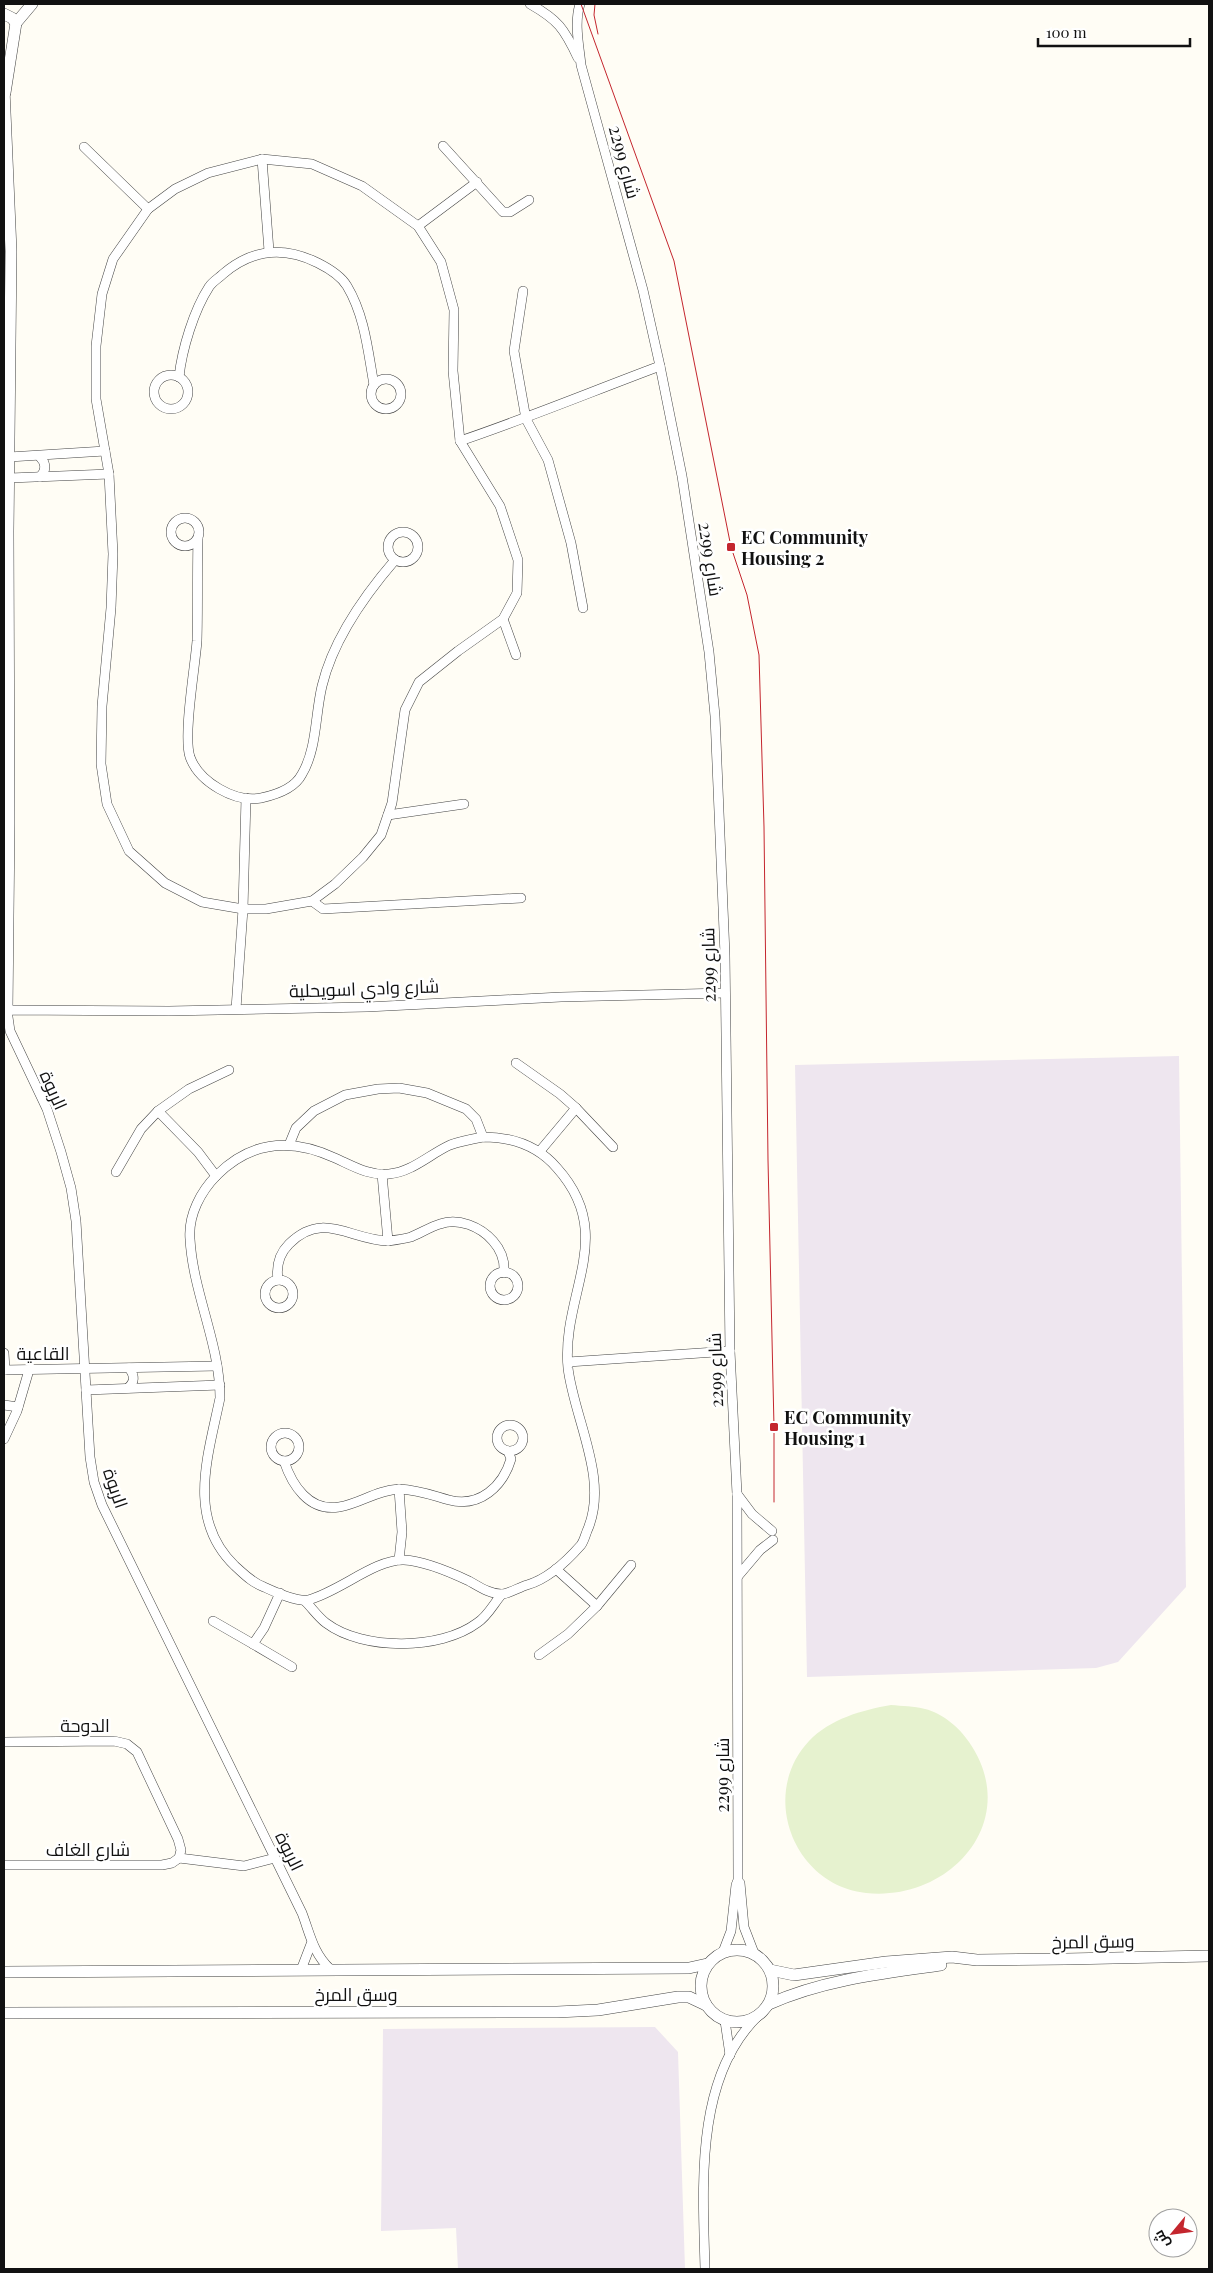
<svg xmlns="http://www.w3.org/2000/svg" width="1213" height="2273" viewBox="0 0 1213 2273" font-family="'Playfair Display',Cairo,serif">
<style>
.industrial{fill:#eee6ef}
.pitch{fill:#e6f2cf}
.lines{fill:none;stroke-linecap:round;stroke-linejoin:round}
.minor-casing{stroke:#444;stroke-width:10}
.tertiary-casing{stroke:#444;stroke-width:12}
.minor{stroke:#fff;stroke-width:9}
.tertiary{stroke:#fff;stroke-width:11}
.tram{stroke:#c4262e;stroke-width:1}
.poi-dot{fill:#c4262e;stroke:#fff;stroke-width:2}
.labels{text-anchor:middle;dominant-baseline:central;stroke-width:5;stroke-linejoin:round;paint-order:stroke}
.street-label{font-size:18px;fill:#111;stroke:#fff}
.poi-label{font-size:18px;font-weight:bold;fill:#111;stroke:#fff;text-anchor:start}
</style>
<rect width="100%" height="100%" fill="#fffdf5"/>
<g class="industrial">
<path d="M1179 1056 1186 1587 1118 1662 1096 1668 807 1677 795 1065Z"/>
<path d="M655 2027 678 2052 685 2269H458L456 2228 381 2231 383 2029Z"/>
</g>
<path class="pitch" d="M891 1705C902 1706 914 1706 925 1709 942 1713 959 1727 969 1742 1023 1820 951 1902 866 1893 793 1885 759 1794 809 1741 830 1719 862 1710 891 1705Z"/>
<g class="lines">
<g class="minor-casing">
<g id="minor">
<path d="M530 4C558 20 564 28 578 58"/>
<path d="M580 4C574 23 579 45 581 65L643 290 660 366 682 476 709 652 715 716 725 955 730 1351 737 1494 738 1880 736 1885 731 1931 723 1952"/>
<path d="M443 146 503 212H510L529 200"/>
<path d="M84 147 148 209"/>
<path d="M262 159 312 164 362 186 418 226 441 262 454 310 453 371 460 441 500 506 518 560 517 593 503 619 458 651 419 682 405 710 392 803 381 835 363 857 335 884 312 901 266 909H243L202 902 165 883 129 851 107 804 101 764 102 706 111 608 113 554 109 474 96 399V346L102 294 113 259 148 209 175 189 208 173Z"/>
<path d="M262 159 269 251"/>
<path d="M418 226 477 182"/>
<path d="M523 291 514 351 526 419 548 460 571 543 583 608"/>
<circle cx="171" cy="392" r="17"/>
<path d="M179 377C182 349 194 310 209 287 212 282 219 278 223 274 252 249 284 246 318 263 328 268 341 276 347 286 365 316 368 352 374 385"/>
<circle cx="386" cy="394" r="15"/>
<path d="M460 441C528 418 593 391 660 366"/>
<path d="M9 457 105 451"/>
<path d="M40 457C46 463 47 470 40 477"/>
<path d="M10 478 109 474"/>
<circle cx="185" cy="532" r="14"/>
<circle cx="403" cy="547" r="15"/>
<path d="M198 539C197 573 198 607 197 641 195 667 183 736 190 757 199 782 235 803 261 798 275 795 295 788 302 774 317 749 315 715 322 686 333 640 364 596 395 560"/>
<path d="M503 619 516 655"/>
<path d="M388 815 464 804"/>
<path d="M312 901 323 909 521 898"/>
<path d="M236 1009 243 909 246 798"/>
<path d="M516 1063 560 1094 576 1108 540 1151"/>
<path d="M576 1108 613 1147"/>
<path d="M158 1111 189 1089 229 1070"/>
<path d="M483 1137C513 1137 538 1146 557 1168 618 1236 561 1293 568 1368 574 1419 610 1480 587 1531 585 1536 584 1541 581 1545 567 1561 548 1579 527 1585 520 1587 510 1593 503 1594 491 1595 478 1586 469 1581 450 1572 425 1561 404 1560 375 1559 339 1592 308 1600 296 1602 275 1592 264 1587 251 1582 244 1574 235 1566 186 1519 208 1456 220 1398 220 1344 193 1293 190 1239 188 1215 201 1191 217 1175 252 1140 292 1138 335 1158 353 1166 369 1176 389 1174 412 1172 430 1154 450 1145 461 1141 472 1139 483 1137Z"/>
<path d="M289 1145 296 1128 314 1111 345 1095 378 1089 399 1088 427 1093 466 1109 476 1119 483 1137"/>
<path d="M116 1172 141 1129 158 1111 198 1152 216 1176"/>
<path d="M388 1241C396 1240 404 1239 411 1237 421 1233 430 1227 440 1224 458 1217 481 1227 493 1241 501 1250 505 1260 504 1273"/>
<circle cx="504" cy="1286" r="14"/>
<circle cx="279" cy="1294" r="14"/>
<path d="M278 1280C276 1266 279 1254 289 1244 323 1210 350 1240 388 1241L382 1174"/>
<path d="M4 1353 5 1370"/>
<path d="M568 1362 730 1351"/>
<path d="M4 1370 217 1366"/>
<path d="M128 1388C135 1382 135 1376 129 1368"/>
<path d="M86 1390 220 1385"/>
<path d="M4 1405 18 1407"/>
<circle cx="510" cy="1438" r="13"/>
<circle cx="285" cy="1447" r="14"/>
<path d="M4 1439 17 1411 29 1370"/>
<path d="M284 1461C292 1485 309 1512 339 1507 362 1503 374 1491 399 1489L402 1532 399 1560"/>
<path d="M399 1489C419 1490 431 1495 449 1500 480 1508 503 1486 511 1459L508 1451"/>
<path d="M737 1494 752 1514 772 1531"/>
<path d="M738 1576 760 1550 773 1540"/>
<path d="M305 1601C312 1608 318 1617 326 1623 363 1651 441 1650 477 1623 488 1616 494 1603 502 1594"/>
<path d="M597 1606 631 1565"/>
<path d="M213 1621 253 1644 264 1628 280 1593"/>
<path d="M253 1644 292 1667"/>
<path d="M539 1655 568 1634 597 1606 556 1569"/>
<path d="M4 1742 114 1741 127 1744 137 1752 178 1839 181 1850 179 1858 172 1863 162 1865H4"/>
<path d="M179 1858 244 1866 275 1858"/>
<path d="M740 1883 744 1927 754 1953"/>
<path d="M330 1969C313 1953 310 1934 302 1913L102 1505 94 1482 90 1457 76 1221 71 1188 61 1152 47 1109 10 1031 7 1010 169 1011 367 1007 561 997 725 993"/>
<path d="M301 1970 311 1944"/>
<path d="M725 2021 730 2055"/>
<path d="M705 2269C703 2188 694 2078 758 2016"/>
</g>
</g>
<g class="tertiary-casing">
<g id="tertiary">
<path d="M4 14 12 18 16 23"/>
<path d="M4 89 11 251 8 532 9 823 7 1010H4"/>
<path d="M5 93 16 23 32 4"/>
<circle cx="737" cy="1986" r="36"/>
<path d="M770 1970 794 1975 886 1962 952 1957 977 1960 1066 1959 1209 1956"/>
<path d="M4 1972 689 1968 707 1964"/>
<path d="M769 2004C822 1980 883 1973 941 1965"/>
<path d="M4 2013 557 2012 598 2010 678 1997H689L706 2005"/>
</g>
</g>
<use href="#minor" class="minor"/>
<use href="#tertiary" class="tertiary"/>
<g class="tram">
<path d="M581 4 674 261 731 547 747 595 759 655 764 827 768 1160 774 1427V1502"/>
<path d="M595 4 594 15 598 34"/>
</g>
</g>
<g class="poi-dot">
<rect x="726" y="542" width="10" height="10" rx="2.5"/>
<rect x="769" y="1422" width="10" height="10" rx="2.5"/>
</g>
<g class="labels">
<g class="street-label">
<text transform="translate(625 162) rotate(75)">شارع 2299</text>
<text transform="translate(711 559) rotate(81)">شارع 2299</text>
<text transform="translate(708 965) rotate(-91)">شارع 2299</text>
<text transform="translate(364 988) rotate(-2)">شارع وادي اسويحلية</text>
<text transform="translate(54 1090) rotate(66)">الربوة</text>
<text x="43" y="1353">القاعية</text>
<text transform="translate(715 1370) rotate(-92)">شارع 2299</text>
<text transform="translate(116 1488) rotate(71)">الربوة</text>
<text x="85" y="1725">الدوحة</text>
<text transform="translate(722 1775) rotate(-90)">شارع 2299</text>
<text x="88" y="1849">شارع الغاف</text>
<text transform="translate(290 1851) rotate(64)">الربوة</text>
<text transform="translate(1093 1941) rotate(-1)">وسق المرخ</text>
<text x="356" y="1994">وسق المرخ</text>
</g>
<g class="poi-label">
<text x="741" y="537">EC Community<tspan x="741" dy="21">Housing 2</tspan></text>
<text x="784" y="1417">EC Community<tspan x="784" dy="21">Housing 1</tspan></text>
</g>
</g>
<rect width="1213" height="2273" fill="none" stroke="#111111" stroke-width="10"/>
<g transform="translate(1173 2233) rotate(241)"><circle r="24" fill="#ffffff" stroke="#a0a0a0"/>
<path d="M0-4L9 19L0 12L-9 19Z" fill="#c4262e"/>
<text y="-8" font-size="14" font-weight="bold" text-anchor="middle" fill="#111111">ش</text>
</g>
<path d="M1038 38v8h152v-8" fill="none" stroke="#111111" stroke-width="2.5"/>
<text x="1046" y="38" font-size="15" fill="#111111" stroke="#ffffff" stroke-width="4" paint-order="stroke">100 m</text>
</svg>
